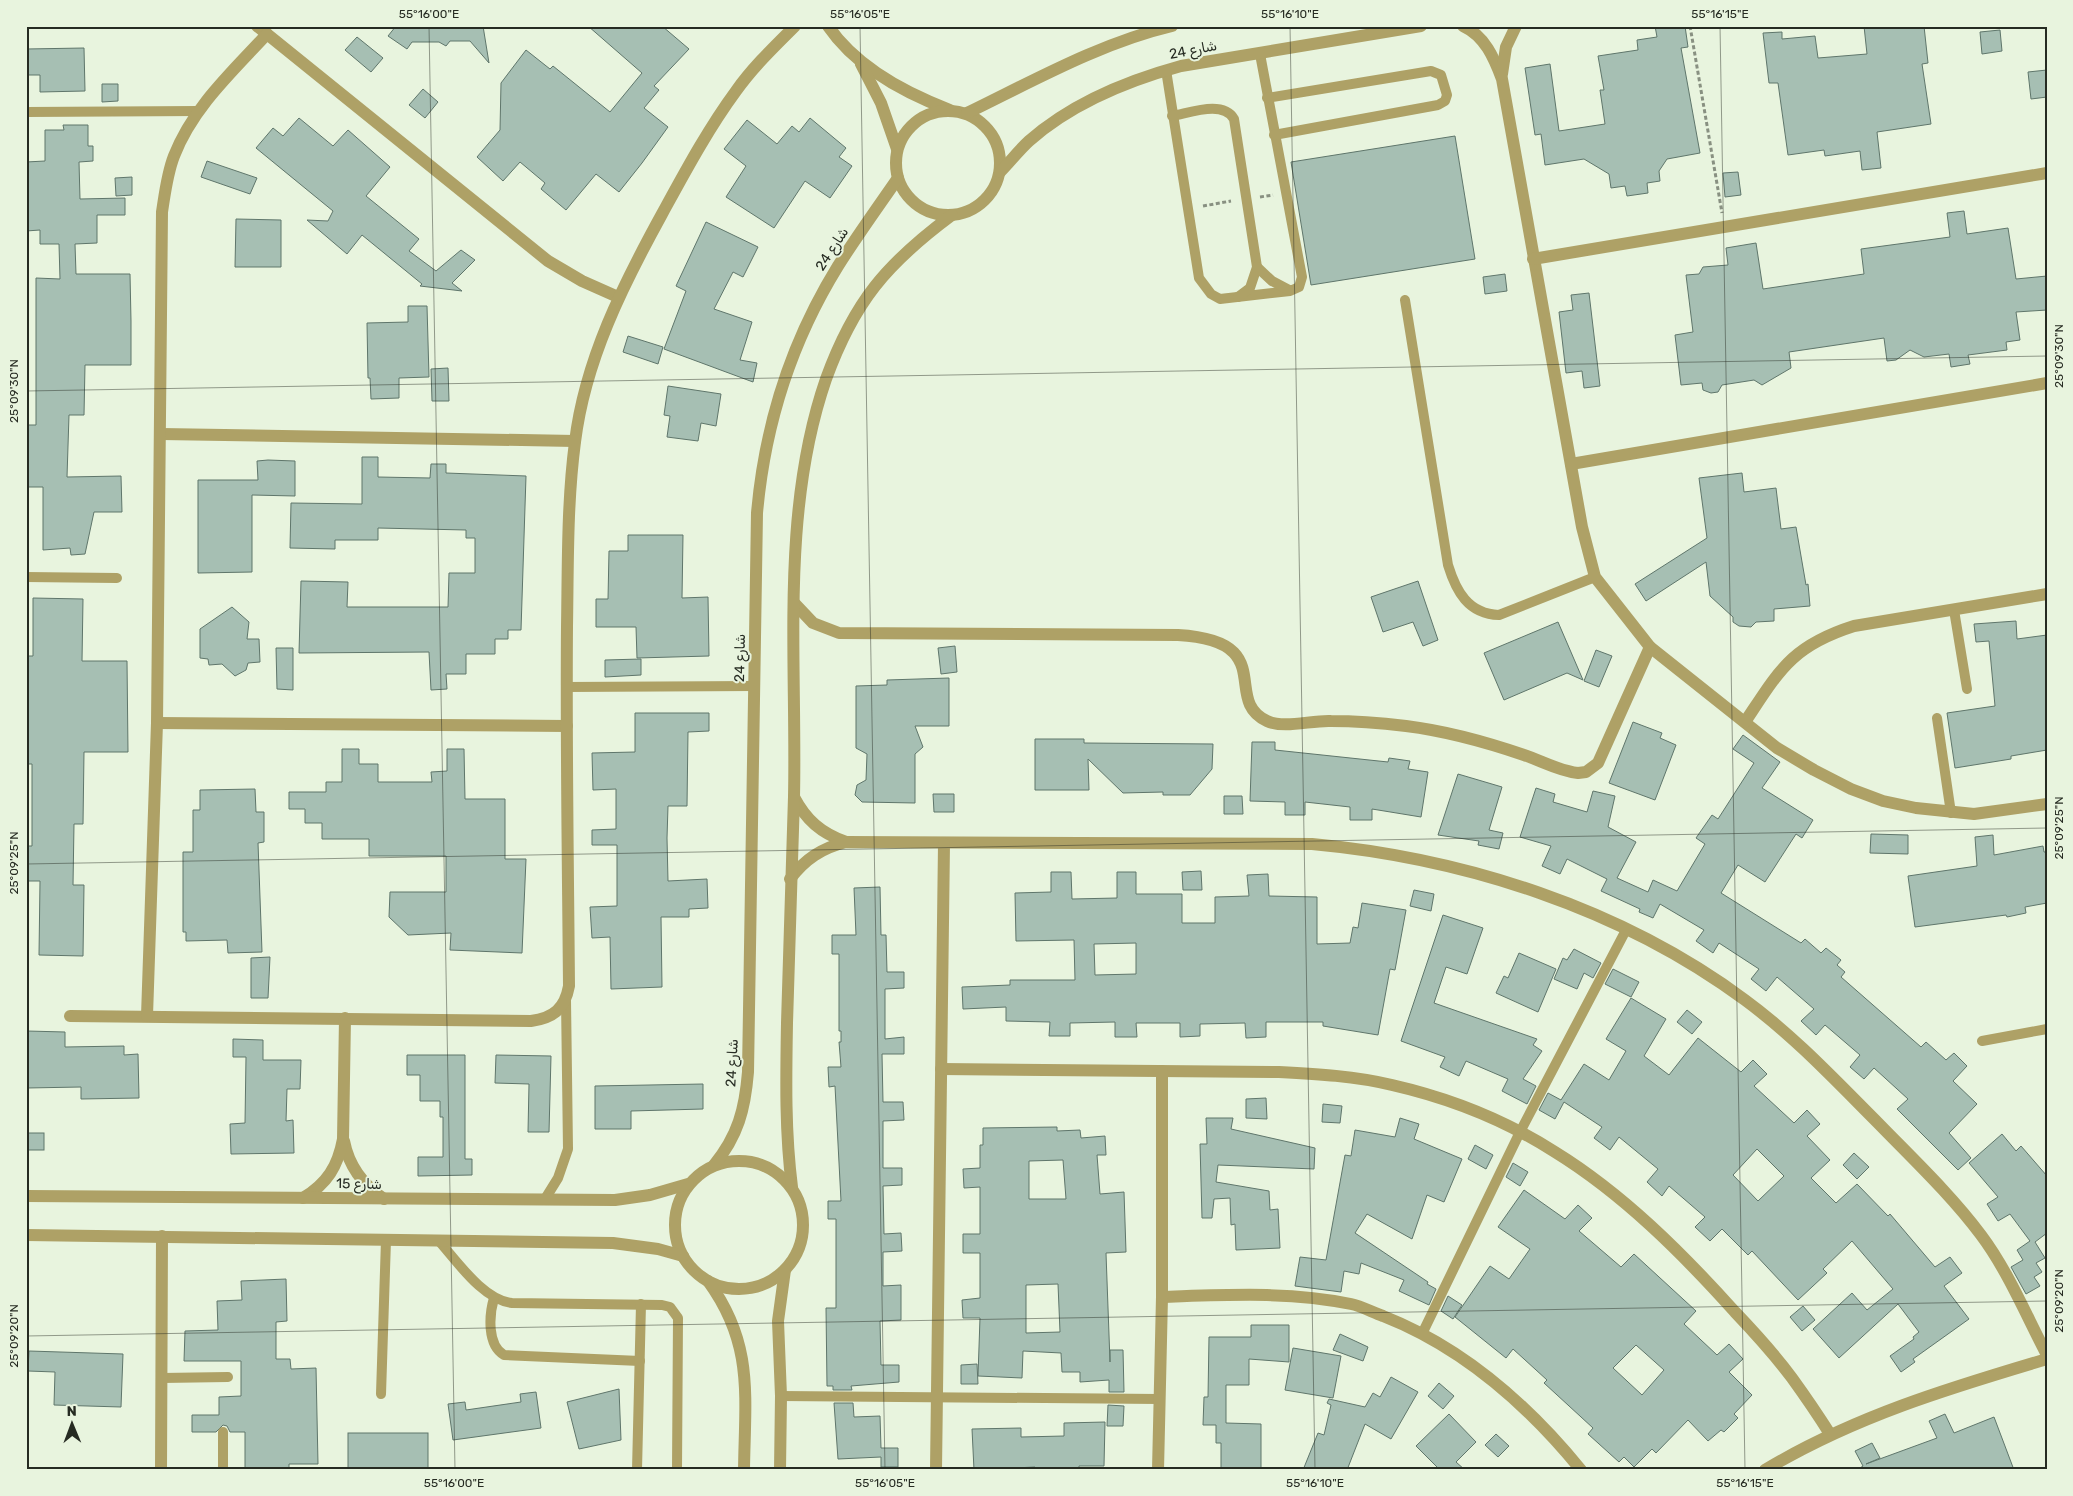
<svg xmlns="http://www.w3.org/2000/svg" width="2073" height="1496" viewBox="0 0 2073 1496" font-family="Rubik,Vazirmatn,sans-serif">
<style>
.building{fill:#a6bfb3;stroke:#5f766b;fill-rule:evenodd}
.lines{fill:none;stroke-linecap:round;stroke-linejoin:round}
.path{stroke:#889081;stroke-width:3;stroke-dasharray:4 2.5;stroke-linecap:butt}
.service{stroke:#aea166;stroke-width:10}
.minor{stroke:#aea166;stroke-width:12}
.tertiary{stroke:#aea166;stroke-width:12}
.ticks{fill:none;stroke:#262b22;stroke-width:1;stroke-opacity:0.45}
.labels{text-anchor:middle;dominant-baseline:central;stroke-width:4;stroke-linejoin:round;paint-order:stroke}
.street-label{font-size:14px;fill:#262b22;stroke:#e8f4de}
.neatline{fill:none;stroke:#262b22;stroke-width:2}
.ticks-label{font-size:12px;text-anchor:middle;fill:#262b22}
</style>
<rect width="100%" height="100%" fill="#e8f4de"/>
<g class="building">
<path d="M396 26H483L489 63 470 41H450L446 46 439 42H412L407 49 388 36Z"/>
<path d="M588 26H662L689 49 654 86 659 90 644 108 668 127 642 163 619 192 596 174 566 210 541 189 545 183 520 162 503 181 477 157 500 130 501 83 526 50 550 69 553 66 610 112 642 73Z"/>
<path d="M1655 26H1685L1688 47 1681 48 1700 153 1667 159 1659 171 1660 181 1647 183 1648 193 1627 196 1625 186 1611 188 1609 174 1584 159 1545 165 1541 134 1535 135 1525 68 1550 64 1559 131 1605 124 1600 90H1604L1598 56 1638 50 1637 40 1657 37Z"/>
<path d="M1864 26H1924L1928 63 1922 64 1931 124 1877 132 1881 168 1862 170 1860 151 1825 156 1824 150 1788 155 1778 83H1769L1763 33 1782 32V39L1815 36 1818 58 1867 54Z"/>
<path d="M2000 30 2002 51 1982 54 1980 32Z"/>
<path d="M357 37 383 58 371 72 345 50Z"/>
<path d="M84 48 85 91 40 92V75H26V49Z"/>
<path d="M2047 70V97L2031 99 2028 72Z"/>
<path d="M102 84H118V101L102 102Z"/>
<path d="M423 89 438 102 425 118 409 105Z"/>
<path d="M299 118 333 146 348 130 390 167 366 196 419 239 409 251 436 271 461 250 475 260 452 283 462 291 420 286 422 284 362 235 347 254 307 220 328 221 333 211 256 148 273 128 283 136Z"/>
<path d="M810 118 846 148 839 157 852 166 830 198 805 181 774 228 726 197 746 166 724 149 747 120 777 144 792 126 799 132Z"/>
<path d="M63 125H88V146H93V161L79 162 80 199 125 198V215H97V243L75 244 76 274H130L131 321V365H85L84 415H69L67 477 121 476 122 512H94L85 554 71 555 70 548 43 550V487H26V425H36V278L60 279 59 244H40V230L26 231V162L45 161V130H64Z"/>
<path d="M1455 136 1475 259 1311 285 1291 162Z"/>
<path d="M207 161 257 178 250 194 201 177Z"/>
<path d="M1738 172 1741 195 1725 197 1723 173Z"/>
<path d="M132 177V195L116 196 115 178Z"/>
<path d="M1964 211 1967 234 2008 228 2016 279 2047 276V310L2016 312 2020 340 2006 342 2007 350 1968 355 1970 364 1951 367 1949 354 1924 357 1910 350 1896 360 1887 361 1884 338 1789 352 1791 368 1762 385 1754 380 1722 385 1718 392 1711 393 1703 390 1702 383 1681 385 1675 335 1693 332 1686 275 1699 274 1703 267 1728 265 1726 248 1756 243 1763 289 1864 274 1861 249 1950 237 1947 213Z"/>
<path d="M236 219 281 220V267H235Z"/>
<path d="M706 222 758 247 743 277 733 272 714 309 752 322 740 360 757 363 753 382 664 349 686 291 676 286Z"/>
<path d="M1505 274 1507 291 1485 294 1483 277Z"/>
<path d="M1589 293 1600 386 1584 388 1582 371 1566 373 1559 312 1573 310 1571 295Z"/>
<path d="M408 306H427L429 377 399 378V398L371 399 370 378H368L367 323 408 322Z"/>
<path d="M628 336 663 347 658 364 623 352Z"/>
<path d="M448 368 449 401H432L431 369Z"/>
<path d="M668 386 721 394 716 426 701 423 698 441 667 437 670 416 664 415Z"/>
<path d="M362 457H378V477L430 478 431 464H446V473L526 476 521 630H508V639H495V654H466V674H446L447 689 431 690 429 652 299 653 301 581 348 582 347 607H448L449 573H475V538H466V530L378 528V540H335V549L290 548 291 503 362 504Z"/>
<path d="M268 460 295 461V496L252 495V572L198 573V480H258L257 461Z"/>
<path d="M1742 473 1744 492 1776 488 1781 529 1796 527 1806 585 1808 584 1810 606 1774 609V621L1756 622 1751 627 1739 626 1733 622V617L1710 596 1706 562 1646 601 1635 584 1707 538 1699 478Z"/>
<path d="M628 535H683L682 598 708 597 709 656 637 658 636 627H596V599H608L609 551H628Z"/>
<path d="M1418 581 1438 640 1423 646 1413 622 1383 632 1371 597Z"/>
<path d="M33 598 83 599 82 661H127L128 752H84L83 824H74L73 885H84L83 956 39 955 40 881H26V846H32V764H26V656H33Z"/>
<path d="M232 607 249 622 247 639H259L260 662 248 663 246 670 235 676 222 664 209 665 208 659 200 658V629Z"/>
<path d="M2016 621 2017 639 2047 635V750L2011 756V759L1955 768 1947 713 1995 706 1989 641 1976 642 1974 624Z"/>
<path d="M1558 622 1583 680 1567 673 1504 700 1484 653Z"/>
<path d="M955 646 957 672 941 674 938 648Z"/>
<path d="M276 648H293V690L277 689Z"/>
<path d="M1596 650 1612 656 1599 687 1584 681Z"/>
<path d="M641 659V675L605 677V660Z"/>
<path d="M949 678V726H915L923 747 915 754V803L862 802 855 795 857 785 866 780 867 754 856 748V686L887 685V680Z"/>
<path d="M635 713H709V731L688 732 687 806H668L667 838 668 881 707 879 708 908 689 909V917H661L662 987 611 989 610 937 592 938 590 907 617 906V845H592V830L616 829V789L593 790 592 753 635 752Z"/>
<path d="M1633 722 1662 733 1660 738 1676 745 1655 800 1609 783Z"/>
<path d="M1743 735 1780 762 1762 788 1813 820 1802 838 1796 834 1765 882 1738 865 1721 893 1801 943 1805 939 1821 953 1826 948 1841 960 1837 965 1845 972 1841 977 1921 1047 1926 1042 1946 1060 1954 1053 1967 1066 1953 1081 1977 1104 1949 1133 1971 1158 1958 1170 1897 1109 1908 1099 1874 1068 1864 1079 1850 1067 1860 1055 1825 1025 1816 1035 1801 1021 1814 1009 1777 977 1766 991 1751 979 1759 969 1719 943 1713 953 1696 941 1704 930 1660 904 1653 918 1639 912 1640 909 1601 891 1607 879 1567 859 1560 874 1542 866 1551 846 1520 837 1536 788 1555 794 1553 802 1587 812 1593 791 1615 796 1608 827 1636 842 1617 878 1648 892 1653 880 1677 891 1705 844 1696 838 1712 815 1718 819 1754 763 1733 749Z"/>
<path d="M1035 739H1084V743L1213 744 1212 769 1190 795H1163V792L1123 793 1088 759 1089 790H1035Z"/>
<path d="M1252 742H1275V750L1388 762 1389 758 1410 761 1408 769 1428 772 1421 817 1372 809V820H1350V807L1305 802V815H1285V802L1250 801Z"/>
<path d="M342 749H359V764H378V782H432L431 772 447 771V749H464L465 799H505V859H526L522 953 450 950 451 933 408 935 389 917 390 892H446V856H369V839H322V823H305V809H289V792H326V782H342Z"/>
<path d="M1458 774 1502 787 1489 830 1503 833 1499 849 1478 845 1479 841 1438 835Z"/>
<path d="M255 789 256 812H264V842L258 843 262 952 228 953 227 940 186 941V932H183V852H193V810H200V790Z"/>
<path d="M933 794H954V812H934Z"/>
<path d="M1224 796H1242L1243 814H1224Z"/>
<path d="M1871 834 1908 835V854L1870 853Z"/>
<path d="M1993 835 1994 855 2043 846 2044 852H2047V903L2025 907 2026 913 2007 917 2006 915 1915 927 1908 876 1977 866 1975 837Z"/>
<path d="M1201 871 1202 890H1183L1182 872Z"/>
<path d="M1051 872H1071L1072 899 1117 898V872H1136V894H1182V923H1215V897L1249 896 1247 875 1268 874 1269 896 1317 897V944L1350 943 1353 927 1358 928 1362 903 1406 910 1395 970 1390 969 1378 1035 1323 1026V1022H1266V1037L1246 1038 1245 1023 1200 1024V1036L1180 1037V1023H1136L1137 1037H1115V1022L1070 1023V1036H1049L1050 1022 1006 1021V1007L963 1009 962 987 1010 985V980H1075L1074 940 1016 941 1015 893 1051 892ZM1136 943V974L1095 975 1094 944Z"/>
<path d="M880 887 881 935H886L887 972H904V988L885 989V1039L904 1037V1054H882L883 1102H903L904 1120 883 1121V1168H902V1185L883 1186 884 1234 901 1233 902 1251 883 1252V1286L901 1285V1320L880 1321 881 1365H899V1382L851 1386 852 1390H833V1386H827L826 1308H836V1219H828V1201H841L835 1086 829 1087 828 1067H841L839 1042H841V1031H839V954H832V935H856L854 888Z"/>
<path d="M1414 890 1434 894 1431 911 1410 906Z"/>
<path d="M1443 915 1483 928 1467 974 1446 967 1434 1003 1537 1039 1533 1045 1542 1051 1523 1079 1536 1086 1527 1104 1502 1091 1508 1079 1466 1061 1459 1076 1440 1067 1445 1057 1401 1041Z"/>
<path d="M1574 949 1601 963 1593 978 1584 973 1577 989 1554 979 1563 958 1567 960Z"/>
<path d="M1519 953 1556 969 1538 1012 1496 993 1504 976 1508 978Z"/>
<path d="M270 957 268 998H251V958Z"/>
<path d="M1613 969 1639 982 1631 997 1605 984Z"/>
<path d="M1631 998 1666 1019 1644 1056 1669 1075 1698 1038 1741 1072 1753 1060 1767 1074 1754 1086 1794 1123 1807 1110 1820 1124 1807 1136 1830 1160 1811 1178 1836 1203 1857 1184 1888 1216 1890 1214 1935 1267 1950 1257 1962 1273 1944 1286 1969 1319 1913 1359 1915 1362 1901 1372 1890 1356 1914 1339 1913 1337 1919 1332 1898 1304 1839 1358 1813 1329 1852 1293 1867 1310 1893 1289 1852 1241 1823 1269 1827 1273 1798 1300 1752 1251 1748 1255 1722 1229 1710 1241 1695 1227 1705 1217 1669 1186 1662 1196 1647 1182 1658 1169 1619 1137 1610 1150 1594 1138 1602 1127 1564 1102 1555 1119 1539 1110 1548 1093 1561 1100 1584 1064 1609 1080 1626 1051 1606 1039ZM1757 1149 1784 1176 1758 1201 1733 1175Z"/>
<path d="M1687 1010 1702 1022 1692 1034 1677 1022Z"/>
<path d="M27 1031 65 1032V1047L124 1046V1055L138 1054 139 1098 81 1099V1087L27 1088Z"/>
<path d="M233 1039 263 1040V1060H301L300 1089H287L286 1121 293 1120 294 1153 231 1154 230 1124 245 1123 246 1057H233Z"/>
<path d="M407 1055H465V1159H472V1175L418 1176V1157H443V1117H440V1101H420V1075H407Z"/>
<path d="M496 1055 551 1056 549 1132H528L529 1084 495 1083Z"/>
<path d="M703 1084V1109L631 1111V1129H595V1086Z"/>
<path d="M1266 1098 1267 1119 1246 1118V1099Z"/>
<path d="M1323 1104 1342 1106 1340 1123 1322 1122Z"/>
<path d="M1206 1118H1233L1231 1129 1315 1148 1314 1169 1218 1165 1216 1182 1269 1191 1270 1210 1278 1209 1280 1248 1236 1250 1235 1224 1231 1225 1230 1198 1214 1199 1212 1218H1202L1200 1144H1207Z"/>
<path d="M1400 1118 1419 1124 1414 1139 1462 1159 1444 1202 1427 1195 1412 1239 1367 1214 1355 1233 1428 1282 1427 1284 1436 1289 1429 1305 1399 1291 1404 1280 1361 1263 1359 1274 1344 1271 1341 1292 1295 1286 1300 1257 1326 1260 1345 1155 1351 1156 1355 1130 1395 1137Z"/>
<path d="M1057 1127V1131L1080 1130 1081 1138 1105 1136 1106 1155H1097L1100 1194 1124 1192 1126 1252 1106 1253 1110 1362V1350H1123L1124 1392H1109V1380L1080 1382V1372H1062L1061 1353 1023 1351 1022 1378 978 1376 980 1318H963L962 1300 980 1298V1253H963V1234H980V1187L964 1188 963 1169 980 1168V1145H983V1128ZM1063 1160 1066 1199H1029V1161ZM1058 1284 1060 1332 1026 1333V1285Z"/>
<rect x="26" y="1133" width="18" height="17"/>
<path d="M2002 1134 2016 1151 2021 1146 2047 1176V1233L2035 1242 2045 1258 2036 1263 2042 1272 2034 1277 2040 1286 2026 1294 2011 1267 2023 1260 2017 1250 2030 1241 2010 1214 1998 1221 1987 1204 1998 1197 1969 1163Z"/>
<path d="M1475 1145 1493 1155 1486 1169 1468 1159Z"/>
<path d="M1854 1153 1869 1167 1857 1179 1843 1165Z"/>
<path d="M1513 1163 1528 1172 1520 1186 1506 1177Z"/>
<path d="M1524 1190 1565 1219 1578 1205 1592 1218 1579 1231 1621 1267 1634 1254 1696 1311 1684 1324 1717 1355 1729 1344 1743 1359 1729 1372 1752 1395 1734 1414 1738 1418 1724 1432 1721 1430 1708 1441 1688 1420 1656 1453 1652 1449 1634 1467 1624 1457 1619 1462 1588 1434 1593 1428 1544 1383 1547 1380 1513 1349 1506 1358 1455 1317 1490 1266 1509 1279 1530 1249 1498 1227ZM1636 1345 1664 1370 1642 1395 1613 1368Z"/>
<path d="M286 1279 287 1321 276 1322V1359H290L291 1369 316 1368 318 1464H289V1470H245V1432H230L227 1426 223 1425 216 1432H192V1415H219V1397L241 1396V1361H184L185 1331 218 1330 217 1301 242 1300 241 1281Z"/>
<path d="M1448 1296 1462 1305 1453 1319 1441 1311Z"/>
<path d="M1803 1306 1815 1320 1802 1331 1790 1317Z"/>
<path d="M1251 1325H1289V1362L1249 1359V1385H1226V1423L1261 1424V1469L1221 1468V1443H1216V1425H1203L1204 1397H1208L1209 1337H1251Z"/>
<path d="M1340 1334 1368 1347 1363 1361 1333 1350Z"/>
<path d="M1293 1348 1341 1356 1333 1398 1285 1390Z"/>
<path d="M29 1351 123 1354 121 1407 54 1405 55 1372 28 1371Z"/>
<path d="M977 1364 978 1384H961V1365Z"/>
<path d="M1391 1377 1418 1392 1391 1439 1365 1424 1347 1470H1303L1318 1433 1324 1435 1331 1405 1327 1403 1329 1399 1365 1407 1373 1393 1380 1397Z"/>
<path d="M1439 1383 1454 1396 1443 1409 1428 1396Z"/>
<path d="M619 1389 621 1440 579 1449 567 1402Z"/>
<path d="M536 1392 541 1428 453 1440 448 1404 465 1402 466 1410 521 1402 520 1394Z"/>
<path d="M834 1403H853L854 1417 880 1416 881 1448H898V1467H881V1457L838 1459Z"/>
<path d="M1108 1405 1124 1406 1123 1426H1107Z"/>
<path d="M1449 1414 1476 1442 1456 1462 1465 1470H1440L1416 1446Z"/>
<path d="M1945 1414 1954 1433 1994 1417 2014 1470H1857L1863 1466 1855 1451 1872 1443 1880 1458 1866 1464 1937 1438 1929 1421Z"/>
<path d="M1105 1422 1104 1466H1079V1469L1035 1470V1467L974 1470 972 1429 1021 1428V1437L1064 1436V1423Z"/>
<rect x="348" y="1433" width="80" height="37"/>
<path d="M1496 1434 1509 1446 1498 1457 1485 1445Z"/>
</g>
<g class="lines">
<g class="path">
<path d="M1690 26 1722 213"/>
<path d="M1260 197 1273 195"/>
<path d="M1203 206 1231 201"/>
</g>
<g class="service">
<path d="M1166 70 1199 278 1211 294 1220 299 1290 291 1299 287 1302 277 1260 54"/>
<path d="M1267 98 1431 71 1441 75 1447 95 1445 101 1438 105 1274 135"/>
<path d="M26 112 199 111"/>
<path d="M1172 116C1190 113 1223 100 1234 119L1257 267 1250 288 1238 297"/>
<path d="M1257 267 1272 281 1289 290"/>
<path d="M1405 300 1448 565C1456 591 1468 614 1499 615L1595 577"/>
<path d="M26 577 117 578"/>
<path d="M1954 610 1967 689"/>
<path d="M566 687 754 686"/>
<path d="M1937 718 1951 813"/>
<path d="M1982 1041 2047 1029"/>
<path d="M545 1199 558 1178 568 1149 566 1000"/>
<path d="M438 1240C457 1261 483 1300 512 1303L662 1305 670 1307 678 1318 677 1470"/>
<path d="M494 1298C489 1315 487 1345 504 1355L640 1361"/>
<path d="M1422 1334 1520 1132 1626 930"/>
<path d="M162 1378 228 1377"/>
<path d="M381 1394 386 1240"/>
<path d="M781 1396 1159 1399"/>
<path d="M223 1470V1432"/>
<path d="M637 1470 641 1304"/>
</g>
<g class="minor">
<path d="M257 26 548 261 582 281 618 297"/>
<path d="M828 26C856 67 905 93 950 110"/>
<path d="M1463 26C1485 36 1494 58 1502 79L1582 527 1595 577 1650 647 1777 748 1814 770 1851 789 1883 801 1916 808 1974 814 2047 804"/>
<path d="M861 64 881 103 897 149"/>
<path d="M1502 74 1506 47 1516 26"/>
<path d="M1533 259 2047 173"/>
<path d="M161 434 575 441"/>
<path d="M1571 464 2047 383"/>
<path d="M795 604 813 623 839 633 1178 635C1280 641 1221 700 1267 721 1285 729 1311 720 1331 721 1356 721 1381 723 1406 726 1446 731 1486 742 1524 755 1542 761 1559 771 1578 773L1586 772 1598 763 1650 647"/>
<path d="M1745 722C1779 671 1791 646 1854 626L2047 594"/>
<path d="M157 723 567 726"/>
<path d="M794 797C806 820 821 833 846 842"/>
<path d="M790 879C805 859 822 848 846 842L1312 844C1464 858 1621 908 1745 1000 1794 1036 1836 1081 1879 1124 1914 1160 1951 1195 1981 1235 2008 1271 2026 1315 2047 1355"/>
<path d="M70 1016 531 1021C554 1018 565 1008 569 986 568 866 566 746 567 627 568 565 567 503 575 442 585 360 623 285 662 214 685 172 708 129 736 91 753 67 774 47 795 26"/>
<path d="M147 1016 157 723 162 212C165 193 167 174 174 156 193 107 233 71 267 34"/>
<path d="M941 1069 1279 1072C1317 1074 1355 1076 1392 1085 1449 1098 1505 1120 1555 1152 1623 1194 1682 1253 1735 1312 1755 1333 1775 1355 1792 1378 1805 1396 1818 1415 1830 1434"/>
<path d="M344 1141C349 1167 363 1185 384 1199"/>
<path d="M303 1198C327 1184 338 1166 343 1139L345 1018"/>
<path d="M1162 1297C1225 1295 1289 1291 1351 1304 1361 1306 1372 1312 1383 1316 1462 1347 1528 1405 1581 1470"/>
<path d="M161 1470 162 1236"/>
<path d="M936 1470 944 844"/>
<path d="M1158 1470 1162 1297V1071"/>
<path d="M1765 1470C1853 1417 1949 1388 2047 1359"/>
</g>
<g class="tertiary">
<circle cx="948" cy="163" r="52"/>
<path d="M967 113C1033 81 1100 43 1172 26"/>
<path d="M1000 172C1010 162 1019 150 1029 141 1072 103 1126 81 1181 66L1421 26"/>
<circle cx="739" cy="1225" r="64"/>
<path d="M714 1165C738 1136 745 1109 748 1072L757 513C765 423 791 342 838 266 857 236 878 207 898 178"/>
<path d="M792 1187C785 1132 786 1079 787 1023 789 948 792 873 794 797 797 659 780 512 826 379 854 302 886 264 952 215"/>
<path d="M26 1196 615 1200 650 1195 688 1184"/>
<path d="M26 1235 613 1243 658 1249 683 1256"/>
<path d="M708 1281C754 1344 745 1395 744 1470"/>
<path d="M780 1470 781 1396 778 1321 785 1270"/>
</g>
</g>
<path class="ticks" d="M429 26 455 1470M860 26 885 1470M1290 26 1315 1470M1720 26 1745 1470M26 391 2047 356M26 864 2047 828M26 1336 2047 1301"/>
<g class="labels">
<g class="street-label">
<text transform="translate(1193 50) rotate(-11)">شارع 24</text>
<text transform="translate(832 249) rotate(-57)">شارع 24</text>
<text transform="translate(740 658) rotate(-89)">شارع 24</text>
<text transform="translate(732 1063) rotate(-87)">شارع 24</text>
<text transform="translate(359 1184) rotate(1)">شارع 15</text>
</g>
</g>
<rect width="2073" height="1496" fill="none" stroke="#e8f4de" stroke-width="55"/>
<g transform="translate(72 1424) rotate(359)" stroke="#e8f4de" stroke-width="4" paint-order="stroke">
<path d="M0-4L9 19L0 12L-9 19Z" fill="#262b22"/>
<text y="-8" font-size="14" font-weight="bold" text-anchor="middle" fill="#262b22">N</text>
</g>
<rect x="28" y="28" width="2018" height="1440" class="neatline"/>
<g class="ticks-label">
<text x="429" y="18">55°16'00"E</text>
<text x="860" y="18">55°16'05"E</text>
<text x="1290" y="18">55°16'10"E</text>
<text x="1720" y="18">55°16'15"E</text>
<text transform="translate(2059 356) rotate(-90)" y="4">25°09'30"N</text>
<text transform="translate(14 391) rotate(-90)" y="4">25°09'30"N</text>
<text transform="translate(2059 828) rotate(-90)" y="4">25°09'25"N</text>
<text transform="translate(14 863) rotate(-90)" y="4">25°09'25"N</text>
<text transform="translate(2059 1301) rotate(-90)" y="4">25°09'20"N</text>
<text transform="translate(14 1336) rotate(-90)" y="4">25°09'20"N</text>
<text x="454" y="1487">55°16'00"E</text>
<text x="885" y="1487">55°16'05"E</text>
<text x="1315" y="1487">55°16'10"E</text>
<text x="1745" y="1487">55°16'15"E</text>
</g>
</svg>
